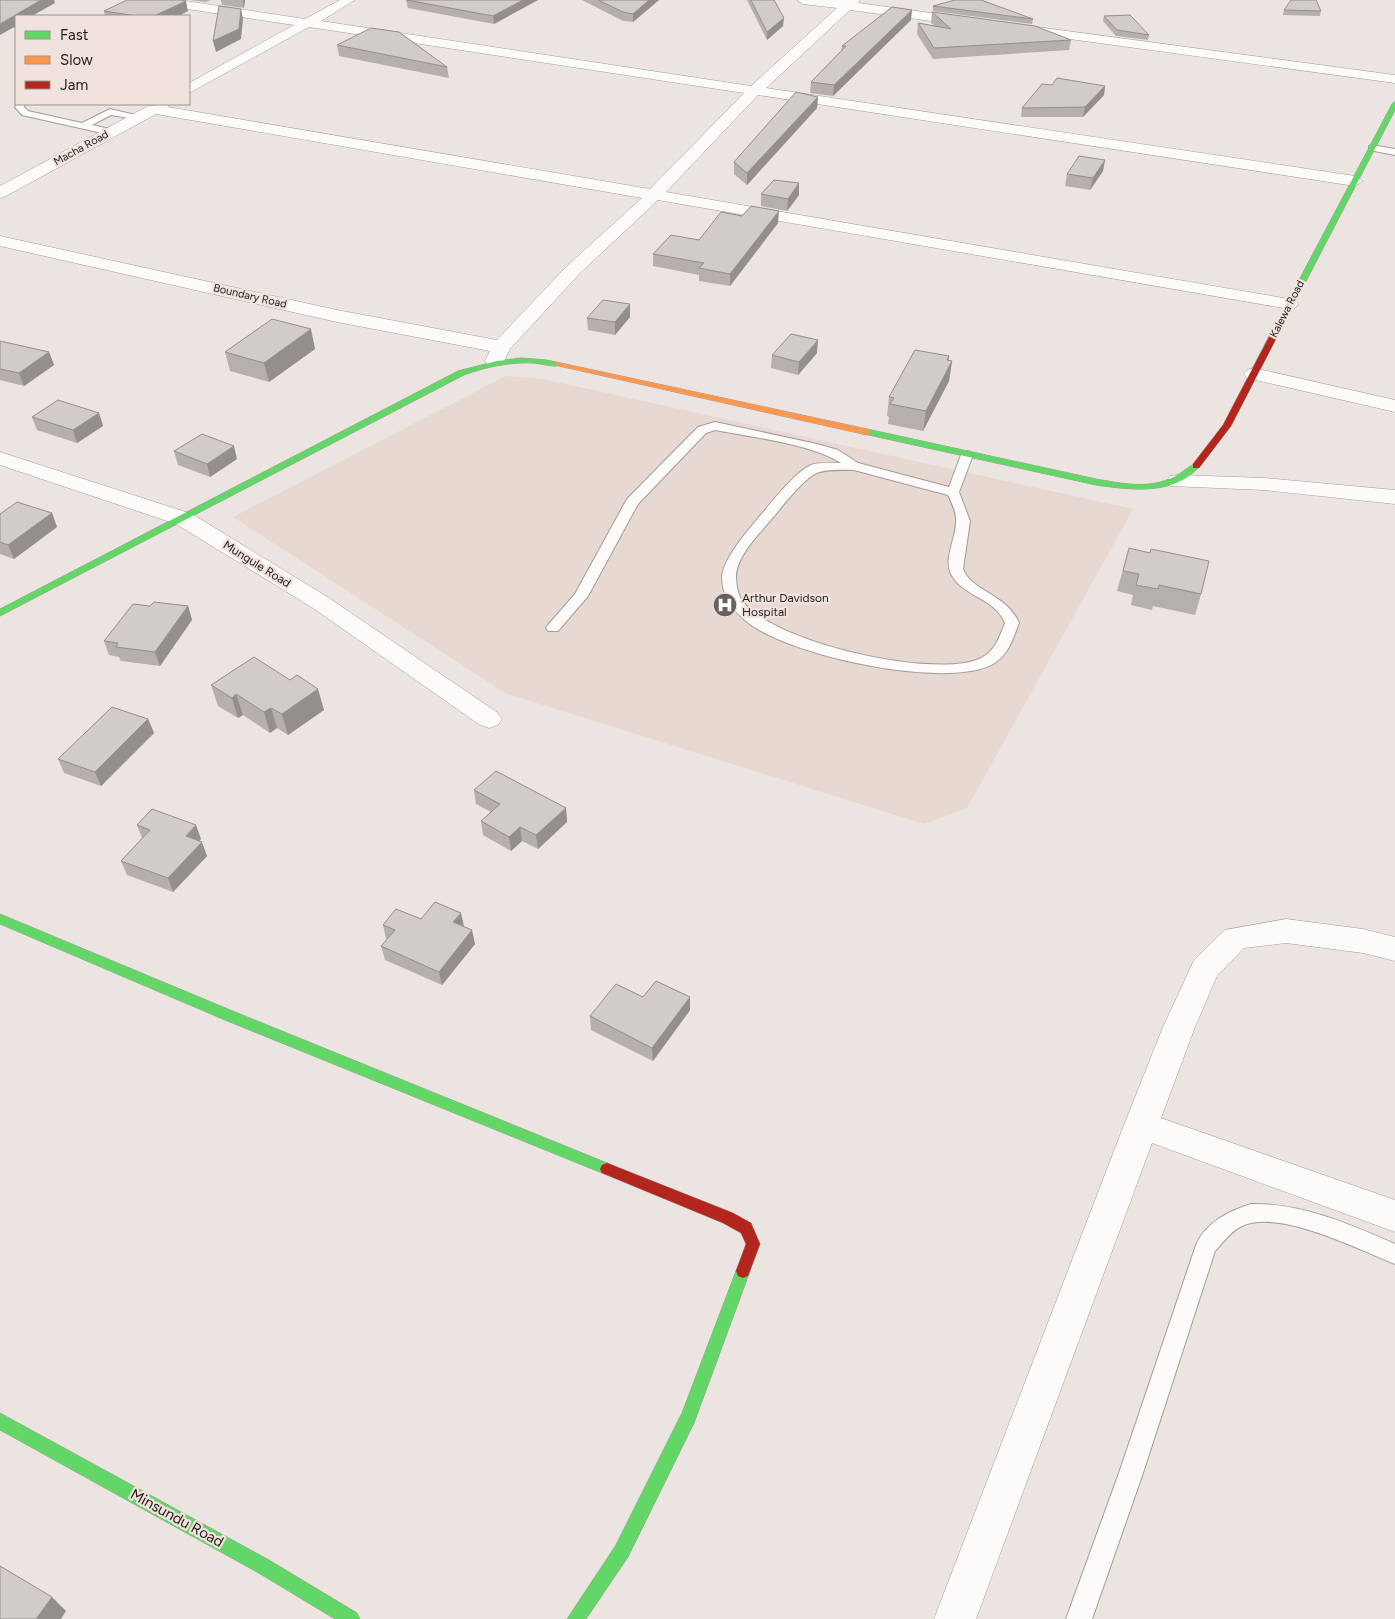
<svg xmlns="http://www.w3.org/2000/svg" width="1395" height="1619" viewBox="0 0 1395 1619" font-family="Figtree,sans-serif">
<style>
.built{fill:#e7d8d1}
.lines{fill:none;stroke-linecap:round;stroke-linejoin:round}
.lane-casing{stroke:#a29c9a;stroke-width:2}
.street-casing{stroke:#a29c9a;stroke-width:1}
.fast-casing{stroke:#a29c9a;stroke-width:1}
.slow-casing{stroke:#a29c9a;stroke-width:1}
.jam-casing{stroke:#a29c9a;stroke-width:1}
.lane{fill:#fcfbfa;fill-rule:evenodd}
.street{fill:#fcfbfa;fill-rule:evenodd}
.fast{fill:#63d668;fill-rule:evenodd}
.slow{fill:#ff974d;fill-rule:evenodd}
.jam{fill:#b3261e;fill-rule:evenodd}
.wall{fill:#b5afad}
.shaded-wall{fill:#938f8d}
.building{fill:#d2ccc9;stroke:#938f8d}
.labels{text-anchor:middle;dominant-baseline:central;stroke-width:4.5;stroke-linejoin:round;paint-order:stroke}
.far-street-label{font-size:11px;fill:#201b19;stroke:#f0e3dd}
.street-label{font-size:12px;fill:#201b19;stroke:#f0e3dd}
.poi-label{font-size:12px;fill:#201b19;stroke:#f0e3dd;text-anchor:start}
.near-street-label{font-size:15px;fill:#201b19;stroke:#f0e3dd}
</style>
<rect width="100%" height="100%" fill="#ece4e1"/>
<path class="built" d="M506 376 543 379 1133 509 967 808 924 824 505 693 233 517Z"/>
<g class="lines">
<g class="lane-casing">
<g id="lane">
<path d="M17 104H25L24 107 28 111 82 123 110 109 144 117 140 120 111 115 92 125 114 130 115 132 111 135 22 115 15 107Z"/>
<path d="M1372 145 1395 149V155L1369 150V146Z"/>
<path d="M715 422 817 444 838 450 858 463 949 487 961 455 967 451 971 452 973 455 959 492 970 521 963 569C971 591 1007 594 1019 623 1013 638 1009 655 993 664 946 690 787 656 746 621 733 610 722 596 722 577 723 559 748 530 760 516 772 502 794 473 811 465 819 462 832 463 841 463 811 444 751 437 715 430L706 433 638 504 588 596 558 631H548L546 628 548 625 575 594 627 499 698 427ZM854 470 948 495C952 503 956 511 956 520 957 537 943 558 951 574 963 597 995 598 1005 623 999 638 995 652 979 659 934 679 768 642 741 599 738 595 736 582 736 577 736 558 757 536 769 522 779 511 806 474 820 472 830 469 843 470 854 470Z"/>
<path d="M1251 1204C1302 1203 1349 1224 1395 1244V1264C1359 1250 1277 1207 1240 1227 1230 1232 1223 1243 1215 1251L1143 1473 1092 1619H1066L1119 1473 1196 1245C1206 1222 1229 1211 1251 1204Z"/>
</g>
</g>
<g class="street-casing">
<g id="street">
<path d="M148 0H179L305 19 340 0H355L321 21 751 86 837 8 803 4 797 0H860L858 3 968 18 975 22 968 26 850 10 766 88 1355 176 1363 181 1355 186 758 95 666 192 1289 299 1295 300 1298 304 1295 308 1289 309 658 200 579 274 510 349 502 365H488L485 361 490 351 337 322 0 246V236L337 310 497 340 567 266 642 198 156 114 6 196 0 198V186L148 106 170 104 168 107 650 189 744 93 309 27 189 93V83L294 25 154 4Z"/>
<path d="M1015 24 1395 75V83L1010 31 1008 28Z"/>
<path d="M1254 368 1395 400V412L1247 378 1244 374 1247 370Z"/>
<path d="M0 452 192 514 329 598 498 713 502 719 498 725 489 728 480 725 313 608 176 524 0 465Z"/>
<path d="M1178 475 1264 478 1395 490V504L1264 490 1170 486 1167 481 1170 476Z"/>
<path d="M1286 919 1363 929 1395 937V961L1363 953 1286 943 1244 948 1217 976 1195 1027 1161 1118 1395 1200V1232L1152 1143 976 1619H934L1124 1125 1163 1027 1190 969 1194 960 1225 930Z"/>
</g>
</g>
<g class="fast-casing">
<g id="fast">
<path d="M1395 102V110L1277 337 1270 339 1269 337 1392 104Z"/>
<path d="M522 358 547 360 563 364C556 369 541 363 533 363 509 362 486 367 464 375L0 616V609L458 371 497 361Z"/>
<path d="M867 429 1096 479C1120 483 1146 489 1169 479 1179 476 1187 467 1196 463L1200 466C1174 496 1131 490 1096 485L864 434 863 432Z"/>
<path d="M0 914 235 1012 612 1165 614 1169 612 1173 607 1175 602 1173 225 1020 0 924Z"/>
<path d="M743 1264 748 1266 750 1271 694 1423 628 1557 586 1619H567L616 1545 682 1413 736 1271 738 1266Z"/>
<path d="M0 1413 269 1560 357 1613 360 1619H335L257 1572 0 1430Z"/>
</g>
</g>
<g class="slow-casing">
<path id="slow" d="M556 362 867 429 871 432 867 435 559 366 555 364Z"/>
</g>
<g class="jam-casing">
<g id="jam">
<path d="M1270 335 1277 337 1231 426 1199 468H1193V464L1223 425Z"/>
<path d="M607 1163 733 1213 751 1223 760 1244 748 1276 743 1278 738 1276 736 1271 746 1244 741 1233 723 1223 602 1173 600 1169 602 1165Z"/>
</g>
</g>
<use href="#lane" class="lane"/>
<use href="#street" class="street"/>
<use href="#fast" class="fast"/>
<use href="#slow" class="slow"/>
<use href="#jam" class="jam"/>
</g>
<g class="wall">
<path d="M191 0H211L206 2Z"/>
<path d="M221 0H245L244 8 222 5Z"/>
<path d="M406 0H538L494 24 408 8Z"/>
<path d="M582 0H659L633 22 623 21Z"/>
<path d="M747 0H774L783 26 767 40Z"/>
<path d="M933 6 1033 19 1032 24 933 11Z"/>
<path d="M1284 10 1321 11 1320 16 1283 15Z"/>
<path d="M104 11H188L178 16H105Z"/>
<path d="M932 12 1071 40 1069 50 933 59 917 34 918 23 935 26 931 23Z"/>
<path d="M1104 16 1149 35 1148 40 1116 36 1103 21Z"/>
<path d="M911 20 833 96 810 93 811 82 841 51 842 46Z"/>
<path d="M337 45 447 67 449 78 339 56Z"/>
<path d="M1052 85 1105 86 1104 95 1083 117H1021L1022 108Z"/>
<path d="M818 97 817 108 747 185 734 174V162Z"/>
<path d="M1105 160 1103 171 1090 190 1065 186 1067 174Z"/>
<path d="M761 194 799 195 787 211 761 206Z"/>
<path d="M778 223 730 286 699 281V275L653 266V254L699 240Z"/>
<path d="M630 317 615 335 588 330 587 318Z"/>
<path d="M0 341 49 352 54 365 24 386 0 380Z"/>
<path d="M315 349 269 382 230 371 225 352Z"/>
<path d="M817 353 798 375 771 368 772 355Z"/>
<path d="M949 356 948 361H952L949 381 923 431 888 424 889 417 887 416 889 397Z"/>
<path d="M99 413 103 426 77 443 37 430 32 417Z"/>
<path d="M174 451 237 459 210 477 178 465Z"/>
<path d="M52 513 57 527 14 559 0 554V514Z"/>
<path d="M1129 548 1201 594 1195 615 1153 606 1152 610 1131 605 1133 595 1117 591Z"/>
<path d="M150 606H188L192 620 160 666 121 661 119 657 109 655 104 641Z"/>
<path d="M211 685 324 710 288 735 277 728 270 733 243 715 238 718 218 706Z"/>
<path d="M148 719 154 733 101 786 64 773 58 759Z"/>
<path d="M474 790 566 808 567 822 538 849 522 841 511 851 483 835 481 821 491 812 476 804Z"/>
<path d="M137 825 201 839 199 841 207 856 173 892 127 875 121 861 142 838Z"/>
<path d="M421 919 464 926 475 944 442 985 385 960 381 946 387 939H386L383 925Z"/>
<path d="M643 997 690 1010 653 1061 591 1030 590 1016Z"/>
</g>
<g class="shaded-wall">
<path d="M41 0H54L55 3 32 16H16V26L0 35V24Z"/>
<path d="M243 0H245L244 8Z"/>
<path d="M523 0H538L494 24 493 16Z"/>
<path d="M649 0H659L633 22V14Z"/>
<path d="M186 1 188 11 178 16H154Z"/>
<path d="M241 9 243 19 241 39 216 52 213 41Z"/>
<path d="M912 10 911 20 833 96 834 85Z"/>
<path d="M784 18 783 26 767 40V32Z"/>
<path d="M1105 86 1104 95 1083 117 1085 107Z"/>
<path d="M818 97 817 108 747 185V173Z"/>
<path d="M1105 160 1103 171 1090 190 1093 178Z"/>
<path d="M799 183V195L787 211 788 199Z"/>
<path d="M779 211 778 223 730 286V274Z"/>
<path d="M630 304V317L615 335V322Z"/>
<path d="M311 329 315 349 269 382 264 363Z"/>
<path d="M818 340 817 353 798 375 799 362Z"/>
<path d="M49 352 54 365 24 386 19 373Z"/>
<path d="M949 356 947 370 952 361 949 381 923 431 926 411Z"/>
<path d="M99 413 103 426 77 443 73 430Z"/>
<path d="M234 446 237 459 210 477 207 464Z"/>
<path d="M52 513 57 527 14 559 8 545Z"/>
<path d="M188 606 192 620 160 666 155 652Z"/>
<path d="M318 689 324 710 288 735 282 714Z"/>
<path d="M236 694 243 715 238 718 232 698Z"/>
<path d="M271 708 277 728 270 733 264 712Z"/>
<path d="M148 719 154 733 101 786 95 772Z"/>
<path d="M566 808 567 822 538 849 536 835Z"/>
<path d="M196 825 201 839 191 850 186 836Z"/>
<path d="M520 827 522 841 511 851 509 837Z"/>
<path d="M202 842 207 856 173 892 168 878Z"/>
<path d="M461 913 464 926 453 922Z"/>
<path d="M472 930 475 944 442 985 439 972Z"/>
<path d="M690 997V1010L653 1061 652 1048Z"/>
<path d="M52 1597 66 1611 61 1619H36Z"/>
</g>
<g class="building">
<path d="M0 0H41L0 24Z"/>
<path d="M127 0H181L186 1 154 16H137L104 11Z"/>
<path d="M407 0H523L493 16Z"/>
<path d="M598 0H649L633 14 623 12Z"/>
<path d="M751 0H774L784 18 767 32Z"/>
<path d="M955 0H981L1033 19 933 6Z"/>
<path d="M1291 0H1316L1321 11 1284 10Z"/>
<path d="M219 6 241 9 239 29 213 41Z"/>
<path d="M892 7 912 10 834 85 811 82 846 46H842Z"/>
<path d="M932 12 1035 26 1071 40 934 48 918 23 951 29Z"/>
<path d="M1130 15 1149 35 1117 30 1104 16Z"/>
<path d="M371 28 399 32 447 67 337 45Z"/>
<path d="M1057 78 1105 86 1085 107 1022 108 1042 84 1052 85Z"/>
<path d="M796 92 818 97 747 173 734 162Z"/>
<path d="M1079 156 1105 160 1093 178 1067 174Z"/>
<path d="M774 180 799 183 788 199 761 194Z"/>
<path d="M751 206 779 211 730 274 699 268 704 263 653 254 671 235 699 240 721 212 742 216Z"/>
<path d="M603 300 630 304 615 322 587 318Z"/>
<path d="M272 319 311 329 264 363 225 352Z"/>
<path d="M791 334 818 340 799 362 772 355Z"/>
<path d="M0 341 49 352 19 373 0 369Z"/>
<path d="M915 350 949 356 947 360 952 361 926 411 890 404 894 398 889 397Z"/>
<path d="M58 400 99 413 73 430 32 417Z"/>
<path d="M202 434 234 446 207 464 174 451Z"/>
<path d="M17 502 52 513 8 545 0 542V514Z"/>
<path d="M1129 548 1150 553 1151 549 1209 561 1201 594 1159 585 1158 589 1136 585 1139 574 1123 571Z"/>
<path d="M154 602 188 606 155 652 116 647 118 643 104 641 133 604 150 606Z"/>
<path d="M254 657 290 680 297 675 318 689 282 714 271 708 264 712 236 694 232 698 211 685Z"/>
<path d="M112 707 148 719 95 772 58 759Z"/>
<path d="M496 771 566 808 536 835 520 827 509 837 481 821 500 804 474 790Z"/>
<path d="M152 809 196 825 186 836 202 842 168 878 121 861 150 830 137 825Z"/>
<path d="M435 902 461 913 453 922 472 930 439 972 381 946 395 930 383 925 396 909 421 919Z"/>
<path d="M656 981 690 997 652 1048 590 1016 616 984 643 997Z"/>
<path d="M0 1566 52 1597 36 1619H0Z"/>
</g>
<defs>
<g id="hospital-disc" transform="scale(1.25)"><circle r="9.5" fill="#67615f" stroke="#f0e3dd"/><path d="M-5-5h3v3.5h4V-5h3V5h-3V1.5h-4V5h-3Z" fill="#fff"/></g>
</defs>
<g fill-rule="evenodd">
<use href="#hospital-disc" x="725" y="605"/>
</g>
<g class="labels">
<g class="far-street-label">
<text transform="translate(81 148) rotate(-29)">Macha Road</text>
<text transform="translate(250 296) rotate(13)">Boundary Road</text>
<text transform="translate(1287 309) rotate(-63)">Kalewa Road</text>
</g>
<g class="street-label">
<text transform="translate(257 564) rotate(32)">Mungule Road</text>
</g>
<g class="poi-label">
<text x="742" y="598">Arthur Davidson<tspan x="742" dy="14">Hospital</tspan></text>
</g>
<g class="near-street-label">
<text transform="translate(177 1518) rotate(29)">Minsundu Road</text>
</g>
</g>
<rect x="15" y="15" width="175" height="90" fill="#f0e3dd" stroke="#9d938f"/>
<rect x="25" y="31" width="25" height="8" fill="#63d668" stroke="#9d938f"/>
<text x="60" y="40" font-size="15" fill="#201b19">Fast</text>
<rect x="25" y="56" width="25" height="8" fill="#ff974d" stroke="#9d938f"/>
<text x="60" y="65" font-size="15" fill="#201b19">Slow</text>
<rect x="25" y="81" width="25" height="8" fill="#b3261e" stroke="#9d938f"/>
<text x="60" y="90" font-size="15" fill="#201b19">Jam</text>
</svg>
